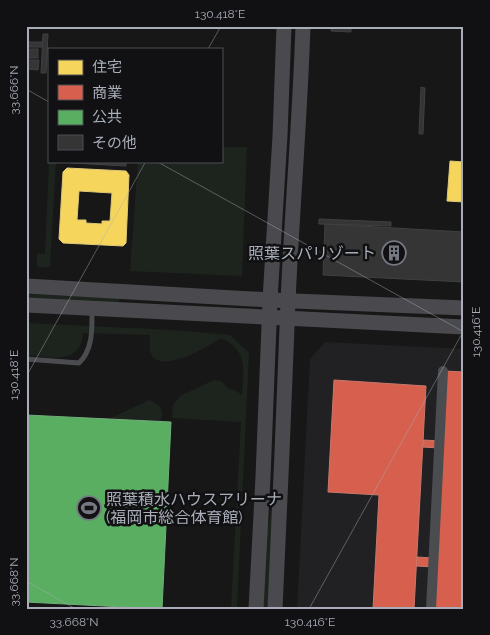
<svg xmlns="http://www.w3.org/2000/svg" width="490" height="635" viewBox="0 0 490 635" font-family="Raleway,'Noto Sans JP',sans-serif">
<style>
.built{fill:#212123}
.green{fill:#1d241e}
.homes{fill:#f6d55c;stroke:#dfc978;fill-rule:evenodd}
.shops{fill:#d6604d;stroke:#c8776d}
.public{fill:#5aae61;stroke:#71ae7b}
.building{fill:#353536;stroke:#3f4043}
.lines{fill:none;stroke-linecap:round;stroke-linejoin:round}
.lane{stroke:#4b4c50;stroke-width:5}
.street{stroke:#4b4c50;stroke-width:10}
.secondary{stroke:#4a4a4e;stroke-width:15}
.ticks{fill:none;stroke:#a8adb8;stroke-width:1;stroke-opacity:0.45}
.labels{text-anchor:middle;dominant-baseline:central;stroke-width:5;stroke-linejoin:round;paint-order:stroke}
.poi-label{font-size:16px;fill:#a8adb8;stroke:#111113;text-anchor:end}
.neatline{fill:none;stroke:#a8adb8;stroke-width:2}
.ticks-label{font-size:12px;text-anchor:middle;fill:#a8adb8}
</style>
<rect width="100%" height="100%" fill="#171717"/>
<path class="built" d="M325 342 464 349V609H297L310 359Z"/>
<g class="green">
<path d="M221 147H247L242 276 130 271 138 161H221Z"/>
<path d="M49 161H56L50 267H37V254H45Z"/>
<path d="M26 294 119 298V303L26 298Z"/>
<path d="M26 323 171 330 230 335 249 353 237 609H231L241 422 172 418 173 405 180 396 214 380 221 381 229 389 235 390 242 395C244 370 248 349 220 338 209 347 167 370 154 358 148 352 150 342 150 335L83 333C81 366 49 357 26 355Z"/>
<path d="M149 400 160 406 162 413 161 422 109 419Z"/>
<path d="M274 508 269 609H262L266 537 271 509Z"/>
</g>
<g class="homes">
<path d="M450 161 464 162V202L447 201Z"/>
<path d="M67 168 126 171 129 175 126 243 123 246 63 243 59 239 63 172ZM79 191 112 193 110 221H102V224L86 223V220H77Z"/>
</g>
<g class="shops">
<path d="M445 371 464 372V609H431L434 567 416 566 417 557 433 558 439 448 422 447 423 440 441 441Z"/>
<path d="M334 380 426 386 414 609H373L379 495 328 492Z"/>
</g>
<path class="public" d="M26 415 171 422 162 609 26 602Z"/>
<g class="building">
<path d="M331 26H351V32L331 31Z"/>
<path d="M43 34H48L46 73H41Z"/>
<rect x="26" y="42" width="16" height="5"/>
<rect x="26" y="49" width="12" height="9"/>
<path d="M26 60H39L38 70 26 69Z"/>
<path d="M421 87 425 88 423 134H419Z"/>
<path d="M71 161H126V166L71 163Z"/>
<path d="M319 219 391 222V226L319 224Z"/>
<path d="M325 224 464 232V282L323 275Z"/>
</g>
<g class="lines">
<path class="lane" d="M26 359 79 363C93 350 92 329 92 311"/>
<path class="street" d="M431 609 443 371"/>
<g class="secondary">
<path d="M26 286 270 300 464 308"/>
<path d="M26 305 464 327"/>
<path d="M256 609 263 477 270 300 280 136 284 26"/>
<path d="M275 609C280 507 284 404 288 302 292 210 300 118 303 26"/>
</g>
</g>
<path class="ticks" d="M208 49 221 26M26 89 49 102M156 161 464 332M26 377 146 161M26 581 76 609M309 609 464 330"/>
<defs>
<g id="building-ring" transform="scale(1.25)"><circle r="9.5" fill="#111113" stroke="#757880" stroke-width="1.5"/><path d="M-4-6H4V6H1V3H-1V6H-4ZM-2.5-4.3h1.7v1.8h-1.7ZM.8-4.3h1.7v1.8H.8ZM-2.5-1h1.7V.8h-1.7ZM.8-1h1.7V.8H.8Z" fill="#757880"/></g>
<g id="stadium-ring" transform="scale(1.25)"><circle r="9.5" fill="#111113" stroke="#757880" stroke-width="1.5"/><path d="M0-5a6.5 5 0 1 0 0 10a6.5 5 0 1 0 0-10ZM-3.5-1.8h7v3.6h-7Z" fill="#757880"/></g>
</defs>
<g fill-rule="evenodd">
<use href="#building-ring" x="394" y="253"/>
<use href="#stadium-ring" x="89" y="508"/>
</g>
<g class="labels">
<g class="poi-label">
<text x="376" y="253">照葉スパリゾート</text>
<text x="106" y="499" text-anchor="start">照葉積水ハウスアリーナ<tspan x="106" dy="18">(福岡市総合体育館)</tspan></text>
</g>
</g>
<rect width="490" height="635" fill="none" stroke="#111113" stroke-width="55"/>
<rect x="48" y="48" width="175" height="115" fill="#111113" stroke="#4d4f55"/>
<rect x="58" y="60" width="25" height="15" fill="#f6d55c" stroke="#4d4f55"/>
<text x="92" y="72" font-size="15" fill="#a8adb8">住宅</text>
<rect x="58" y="85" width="25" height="15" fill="#d6604d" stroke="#4d4f55"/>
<text x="92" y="98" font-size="15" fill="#a8adb8">商業</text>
<rect x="58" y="110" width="25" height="15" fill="#5aae61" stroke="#4d4f55"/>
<text x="92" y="122" font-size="15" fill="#a8adb8">公共</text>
<rect x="58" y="135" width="25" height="15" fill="#353536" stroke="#4d4f55"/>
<text x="92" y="148" font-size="15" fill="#a8adb8">その他</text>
<rect x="28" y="28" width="434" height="580" class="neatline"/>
<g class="ticks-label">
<text x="220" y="18">130.418°E</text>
<text transform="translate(14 90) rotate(-90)" y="4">33.666°N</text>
<text transform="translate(476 332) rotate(-90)" y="4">130.416°E</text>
<text transform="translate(14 375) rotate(-90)" y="4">130.418°E</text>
<text transform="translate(14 582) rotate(-90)" y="4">33.668°N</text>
<text x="74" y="626">33.668°N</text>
<text x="310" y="626">130.416°E</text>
</g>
</svg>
